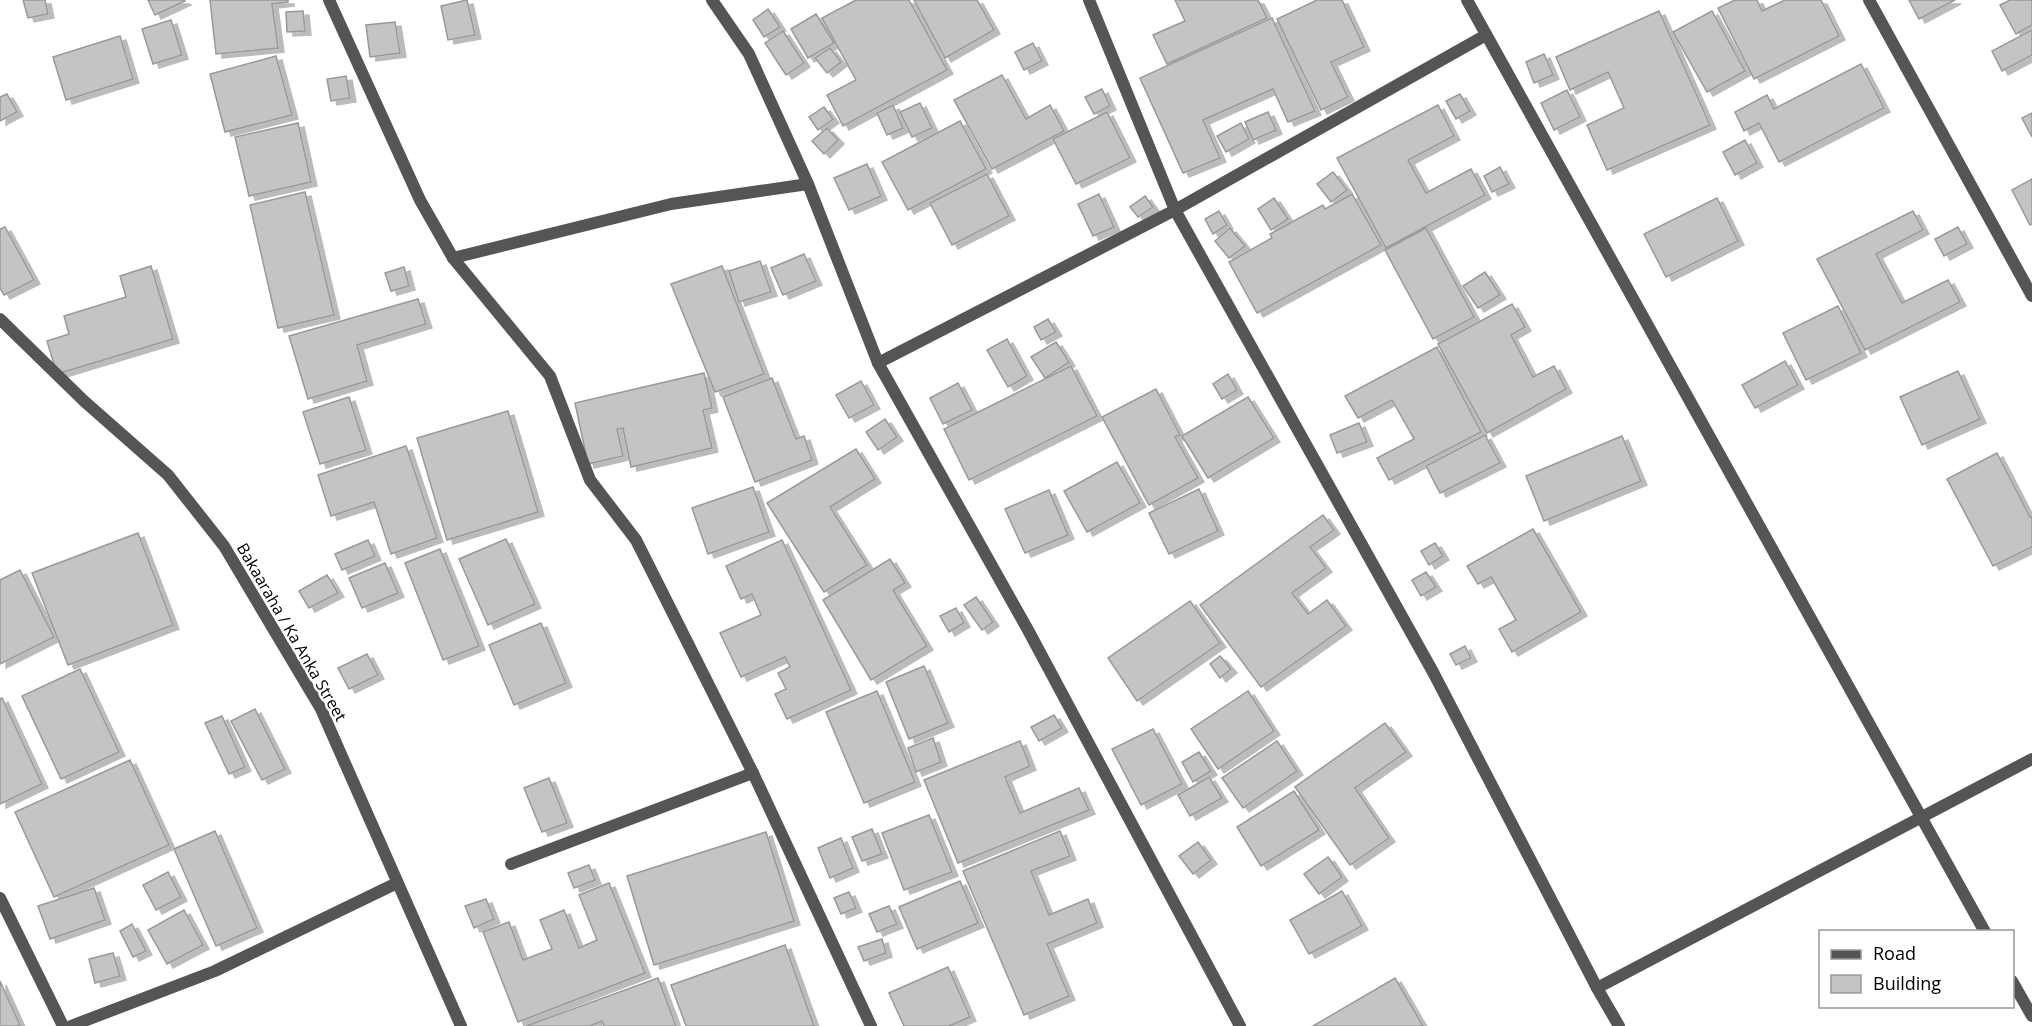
<svg xmlns="http://www.w3.org/2000/svg" width="2032" height="1026" viewBox="0 0 2032 1026" font-family="'Open Sans',sans-serif">
<style>
.building{fill:#c4c4c4;stroke:#999;stroke-width:1.5;filter:url(#shadow)}
.lines{fill:none;stroke-linecap:round;stroke-linejoin:round}
.minor{stroke:#555;stroke-width:12}
.tertiary{stroke:#555;stroke-width:12}
.labels{text-anchor:middle;dominant-baseline:central;stroke-width:5;stroke-linejoin:round;paint-order:stroke}
.street-label{font-size:16px;fill:#000;stroke:#fff}
</style>
<defs>
<filter id="shadow"><feDropShadow dx="6" dy="4" stdDeviation="0" flood-color="#0004"/></filter>
</defs>
<rect width="100%" height="100%" fill="#fff"/>
<g class="building">
<path d="M23 0H45L48 14 28 18Z"/>
<path d="M148 0H184L185 1 155 15Z"/>
<path d="M210 0H288V2L272 4 278 48 216 54Z"/>
<path d="M467 0 475 35 448 40 441 6Z"/>
<path d="M856 0H909L947 70 843 126 827 95 856 80 822 18Z"/>
<path d="M914 0H977L994 30 945 58Z"/>
<path d="M1175 0H1258L1267 18 1167 64 1153 35 1185 21Z"/>
<path d="M1317 0H1342L1364 47 1331 62 1348 97 1321 110 1277 19Z"/>
<path d="M1735 0H1757L1762 11 1785 0H1821L1839 36 1754 79 1718 8Z"/>
<path d="M1909 0H1955L1919 19Z"/>
<path d="M2010 0H2032V25L2016 34 2000 5Z"/>
<path d="M768 9 780 27 764 37 753 20Z"/>
<path d="M303 11 305 31 287 32 286 12Z"/>
<path d="M1659 11 1710 125 1607 170 1587 125 1624 108 1608 72 1570 90 1556 57Z"/>
<path d="M1712 11 1745 71 1707 92 1673 32Z"/>
<path d="M816 14 834 43 808 58 791 29Z"/>
<path d="M1272 18 1315 111 1288 122 1273 89 1203 120 1220 158 1183 173 1140 78Z"/>
<path d="M171 20 182 55 153 64 142 29Z"/>
<path d="M395 22 400 53 370 57 366 25Z"/>
<path d="M2032 30V55L2002 71 1992 51Z"/>
<path d="M783 31 804 63 786 75 765 43Z"/>
<path d="M120 36 133 79 66 100 53 57Z"/>
<path d="M1033 43 1042 61 1024 70 1015 52Z"/>
<path d="M830 48 841 62 827 73 815 58Z"/>
<path d="M1544 54 1553 75 1534 83 1526 62Z"/>
<path d="M276 56 292 115 225 132 210 74Z"/>
<path d="M1861 64 1884 108 1779 162 1759 123 1744 131 1735 112 1767 95 1774 109Z"/>
<path d="M1002 75 1026 119 1050 105 1064 131 992 169 954 100Z"/>
<path d="M346 76 350 98 331 101 327 79Z"/>
<path d="M1102 89 1110 106 1094 114 1085 97Z"/>
<path d="M1567 90 1580 117 1554 130 1541 103Z"/>
<path d="M7 94 17 112 0 121V97Z"/>
<path d="M1460 94 1470 111 1456 119 1446 101Z"/>
<path d="M920 103 932 128 912 137 900 112Z"/>
<path d="M893 105 903 128 887 135 877 113Z"/>
<path d="M1438 105 1454 136 1408 160 1426 193 1471 169 1485 195 1386 248 1337 158Z"/>
<path d="M824 107 833 119 818 130 809 117Z"/>
<path d="M1107 112 1130 158 1076 184 1053 139Z"/>
<path d="M1268 112 1276 130 1253 140 1245 122Z"/>
<path d="M2032 113V137L2022 118Z"/>
<path d="M960 121 986 169 908 210 882 162Z"/>
<path d="M298 123 311 182 249 196 235 137Z"/>
<path d="M1241 123 1249 139 1226 152 1217 136Z"/>
<path d="M827 128 838 140 824 154 812 141Z"/>
<path d="M1745 140 1757 163 1735 175 1723 152Z"/>
<path d="M867 164 881 196 849 210 834 178Z"/>
<path d="M1500 167 1509 184 1492 192 1484 176Z"/>
<path d="M1333 172 1347 190 1331 202 1317 184Z"/>
<path d="M987 174 1009 216 952 245 930 203Z"/>
<path d="M2032 179V224L2030 225 2012 190Z"/>
<path d="M305 192 334 315 278 328 250 205Z"/>
<path d="M1099 194 1114 227 1093 236 1078 204Z"/>
<path d="M1352 194 1381 245 1257 313 1229 262 1272 238 1270 234 1323 205 1325 209Z"/>
<path d="M1145 196 1153 207 1138 217 1130 207Z"/>
<path d="M1274 198 1288 219 1271 230 1258 209Z"/>
<path d="M1717 198 1738 241 1666 277 1644 234Z"/>
<path d="M1219 211 1227 225 1213 234 1205 219Z"/>
<path d="M1913 211 1923 230 1876 254 1902 303 1948 280 1960 302 1865 350 1817 259Z"/>
<path d="M5 227 34 280 4 295 0 288V229Z"/>
<path d="M1958 227 1967 244 1944 256 1935 239Z"/>
<path d="M1230 228 1245 246 1229 258 1215 241Z"/>
<path d="M1426 228 1474 317 1433 339 1385 250Z"/>
<path d="M804 254 816 281 783 295 771 268Z"/>
<path d="M760 261 771 292 739 302 729 271Z"/>
<path d="M151 266 173 339 57 374 47 341 69 334 64 316 126 297 120 276Z"/>
<path d="M722 266 764 374 715 392 671 284Z"/>
<path d="M404 267 409 286 391 291 385 273Z"/>
<path d="M1485 272 1500 295 1478 308 1463 286Z"/>
<path d="M418 299 426 324 357 345 367 381 308 399 289 336Z"/>
<path d="M1512 304 1525 327 1511 335 1533 377 1554 366 1566 389 1487 433 1438 344Z"/>
<path d="M1838 306 1861 353 1806 380 1783 333Z"/>
<path d="M1048 319 1056 332 1041 340 1034 327Z"/>
<path d="M1007 339 1027 376 1008 387 987 350Z"/>
<path d="M1056 342 1069 362 1045 378 1031 357Z"/>
<path d="M1437 347 1481 432 1389 480 1377 458 1414 439 1392 400 1358 418 1345 396Z"/>
<path d="M1785 361 1798 385 1755 408 1742 385Z"/>
<path d="M1071 366 1097 416 969 480 944 429Z"/>
<path d="M1958 371 1980 419 1922 445 1900 397Z"/>
<path d="M704 373 712 408 703 410 712 448 631 467 623 428 617 429 623 456 588 464 575 403Z"/>
<path d="M1228 374 1237 390 1222 399 1213 384Z"/>
<path d="M772 378 796 439 804 436 812 460 755 482 723 397Z"/>
<path d="M861 381 874 405 849 418 836 395Z"/>
<path d="M958 383 972 410 943 424 930 398Z"/>
<path d="M1156 389 1180 435 1175 437 1198 478 1149 505 1102 417Z"/>
<path d="M349 397 366 450 320 464 303 412Z"/>
<path d="M1248 397 1274 438 1208 478 1182 436Z"/>
<path d="M508 411 538 512 447 540 417 438Z"/>
<path d="M885 419 897 437 878 450 866 432Z"/>
<path d="M1359 423 1367 442 1337 453 1330 435Z"/>
<path d="M1485 435 1500 463 1440 493 1426 466Z"/>
<path d="M1622 436 1641 481 1544 521 1526 476Z"/>
<path d="M406 446 437 538 391 554 374 502 331 516 318 475Z"/>
<path d="M856 449 875 479 830 507 867 565 824 592 767 503Z"/>
<path d="M1997 453 2030 517 2032 516V547L1993 566 1947 479Z"/>
<path d="M1117 462 1140 503 1087 532 1064 491Z"/>
<path d="M753 487 769 532 708 554 692 508Z"/>
<path d="M1199 489 1218 531 1169 554 1149 513Z"/>
<path d="M1049 490 1068 535 1025 553 1005 509Z"/>
<path d="M1323 515 1334 530 1310 547 1326 568 1292 593 1308 614 1327 600 1346 626 1261 687 1200 605Z"/>
<path d="M1533 529 1581 612 1512 652 1499 629 1516 620 1491 577 1478 584 1467 566Z"/>
<path d="M138 533 173 625 68 665 32 573Z"/>
<path d="M506 539 535 604 488 625 459 559Z"/>
<path d="M368 540 375 556 342 570 335 554Z"/>
<path d="M782 540 851 690 787 719 775 694 786 689 778 673 790 667 785 657 741 677 720 633 761 615 752 594 741 599 726 566Z"/>
<path d="M1435 543 1443 556 1429 565 1421 551Z"/>
<path d="M440 549 479 646 443 660 405 563Z"/>
<path d="M890 559 905 583 893 590 927 646 871 680 823 600Z"/>
<path d="M385 563 398 593 362 608 349 578Z"/>
<path d="M20 570 54 637 0 664V580Z"/>
<path d="M1426 572 1436 587 1421 596 1412 580Z"/>
<path d="M327 575 338 593 309 608 299 591Z"/>
<path d="M976 597 993 622 982 630 964 605Z"/>
<path d="M1190 601 1220 643 1137 701 1108 658Z"/>
<path d="M956 608 964 623 949 632 940 616Z"/>
<path d="M541 623 566 683 514 705 489 645Z"/>
<path d="M1465 646 1471 658 1456 665 1450 654Z"/>
<path d="M367 654 378 675 349 689 338 668Z"/>
<path d="M1220 656 1231 669 1220 678 1210 664Z"/>
<path d="M924 666 948 723 909 739 886 682Z"/>
<path d="M80 669 119 752 61 779 22 696Z"/>
<path d="M877 691 915 782 864 803 826 712Z"/>
<path d="M1248 691 1274 731 1218 769 1191 729Z"/>
<path d="M2 698 42 784 0 804V699Z"/>
<path d="M255 709 285 769 262 780 231 721Z"/>
<path d="M1054 715 1062 728 1039 741 1031 727Z"/>
<path d="M222 716 245 767 229 774 205 723Z"/>
<path d="M1385 723 1406 752 1355 788 1389 838 1350 865 1295 787Z"/>
<path d="M1153 729 1182 784 1141 805 1112 749Z"/>
<path d="M933 738 941 762 916 772 908 748Z"/>
<path d="M1020 741 1030 766 1005 777 1020 813 1079 788 1089 810 958 863 924 780Z"/>
<path d="M1277 741 1297 771 1243 808 1222 778Z"/>
<path d="M1199 752 1211 771 1193 782 1182 762Z"/>
<path d="M130 760 169 845 54 897 15 812Z"/>
<path d="M1209 777 1222 798 1190 816 1178 795Z"/>
<path d="M549 778 567 823 542 832 524 788Z"/>
<path d="M1294 791 1319 830 1261 866 1237 827Z"/>
<path d="M929 815 952 872 904 890 882 833Z"/>
<path d="M872 829 882 854 862 861 852 837Z"/>
<path d="M215 831 257 928 216 946 174 849Z"/>
<path d="M1060 831 1070 856 1031 871 1049 915 1088 899 1097 923 1047 944 1069 996 1024 1015 963 871Z"/>
<path d="M766 832 794 921 654 965 627 876Z"/>
<path d="M841 838 853 868 830 878 818 848Z"/>
<path d="M1198 842 1211 860 1193 874 1179 856Z"/>
<path d="M1328 857 1342 877 1319 894 1304 874Z"/>
<path d="M589 865 595 880 574 888 568 873Z"/>
<path d="M168 872 181 897 156 910 143 885Z"/>
<path d="M960 881 978 923 917 949 899 907Z"/>
<path d="M609 883 645 973 518 1022 483 932 509 922 523 960 552 949 540 920 564 910 579 948 597 940 579 895Z"/>
<path d="M94 888 105 920 50 939 38 906Z"/>
<path d="M1342 891 1362 926 1309 954 1290 920Z"/>
<path d="M849 892 856 908 841 914 834 898Z"/>
<path d="M486 899 494 919 474 928 465 906Z"/>
<path d="M889 906 897 924 877 932 869 914Z"/>
<path d="M184 910 203 945 167 964 148 930Z"/>
<path d="M132 924 146 951 133 957 120 931Z"/>
<path d="M882 939 886 953 864 961 858 947Z"/>
<path d="M785 945 814 1026H686L671 985Z"/>
<path d="M113 953 120 976 95 983 89 959Z"/>
<path d="M948 967 970 1017 949 1026H904L889 993Z"/>
<path d="M658 978 676 1026H604L602 1021 590 1026H526Z"/>
<path d="M1395 978 1423 1026H1313Z"/>
<path d="M0 981 20 1025 16 1026H0Z"/>
</g>
<g class="lines">
<g class="minor">
<path d="M329 0 420 200 453 258 550 376 590 480 636 540 753 773 871 1026"/>
<path d="M712 0 749 54 808 184 878 363 1028 630 1240 1026"/>
<path d="M1089 0 1175 210 1433 672 1597 988 1619 1026"/>
<path d="M1467 0 1985 932"/>
<path d="M1869 0 2032 296"/>
<path d="M453 258 671 204 808 184"/>
<path d="M878 363 1175 210 1486 35"/>
<path d="M511 864 753 773"/>
<path d="M0 898 63 1026"/>
<path d="M2012 981 2032 1016"/>
<path d="M1597 988 2032 759"/>
<path d="M71 1026 215 971 397 883"/>
</g>
<path class="tertiary" d="M0 319 84 401 168 475 224 546 321 709 461 1026"/>
</g>
<g class="labels">
<g class="street-label">
<text transform="translate(292 632) rotate(60)">Bakaaraha / Ka Anka Street</text>
</g>
</g>
<rect x="1819" y="930" width="195" height="78" fill="#ffffff" stroke="#999999" stroke-width="1.5"/>
<rect x="1831" y="950" width="30" height="9" fill="#555555" stroke="#999999" stroke-width="1.5"/>
<text x="1873" y="960" font-size="18" fill="#000000">Road</text>
<rect x="1831" y="975" width="30" height="18" fill="#c4c4c4" stroke="#999999" stroke-width="1.5"/>
<text x="1873" y="990" font-size="18" fill="#000000">Building</text>
</svg>
